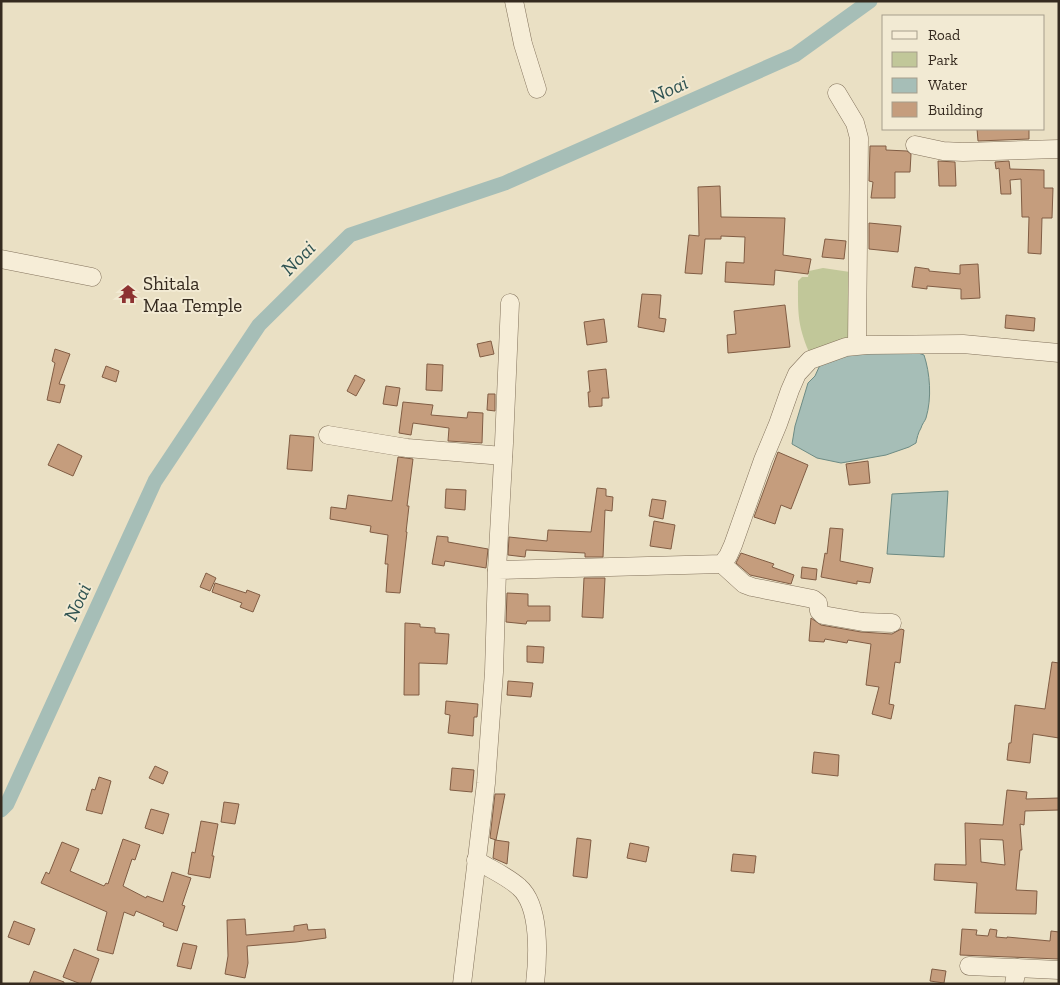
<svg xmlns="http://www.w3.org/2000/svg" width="1060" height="985" viewBox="0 0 1060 985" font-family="'Zilla Slab',serif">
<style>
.green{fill:#c1c799}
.water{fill:#a6beb7;stroke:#6d8b84}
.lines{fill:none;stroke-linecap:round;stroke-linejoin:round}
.canal{stroke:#a6beb7;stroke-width:15}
.building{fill:#c59d7d;stroke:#815d44;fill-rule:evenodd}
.minor-casing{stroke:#83725c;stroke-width:19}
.minor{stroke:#f6edd7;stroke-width:18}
.labels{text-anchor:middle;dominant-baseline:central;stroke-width:4;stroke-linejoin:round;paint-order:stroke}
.poi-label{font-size:19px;fill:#352a1f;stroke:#f2ead3;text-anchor:start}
.water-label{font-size:20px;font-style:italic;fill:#2f5352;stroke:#f2ead3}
</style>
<rect width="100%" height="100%" fill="#eae0c4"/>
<path class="green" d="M823 268 850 272 851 342 809 352C797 324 798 311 798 281L802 277H808L809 271Z"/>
<g class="water">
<path d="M881 352 918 353 924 355C930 373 932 398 926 418 925 421 922 424 921 428 918 433 917 438 916 443L909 447 886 455 841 463 817 458 792 444 795 426 808 383 815 376 820 365 847 355Z"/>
<path d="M948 491 944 557 887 554 892 494Z"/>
</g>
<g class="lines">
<path class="canal" d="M1 810 7 804 155 481 259 325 350 235 505 183 795 55 870 1"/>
</g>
<g class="building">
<path d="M977 129H1029V139L978 141Z"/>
<path d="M870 146H886V150L907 151 911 154 910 172H895V198H871L873 182 869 181Z"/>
<path d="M938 161 955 162 956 186H939Z"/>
<path d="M1009 161 1010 169 1044 170V188H1053L1052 218H1042L1041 254 1028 253 1029 217H1022L1021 179 1010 180 1011 194H1001L999 168 996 169 995 162Z"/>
<path d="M720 186 721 217 785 218 783 255 811 259 808 274 775 270 774 285 725 282 726 262 744 263 745 237 721 236V239H705L702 274 685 273 689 235 699 236 698 187Z"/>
<path d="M869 223 901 226 898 252 869 249Z"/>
<path d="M825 239 846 241 844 259 822 257Z"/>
<path d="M978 264 980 298 961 299V289L927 286V289L912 287 915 267 929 269V271L960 274V265Z"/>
<path d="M642 294 661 295 659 318 666 319 664 332 638 327Z"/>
<path d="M785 305 790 347 728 353 727 335 736 334 734 311Z"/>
<path d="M1006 315 1035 318 1034 331 1005 328Z"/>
<path d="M604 319 607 342 587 345 584 322Z"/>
<path d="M491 341 494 354 480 357 477 344Z"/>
<path d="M55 349 70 354 59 384 65 385 60 403 47 400 55 363 52 361Z"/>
<path d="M427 364 443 365 442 391 426 390Z"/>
<path d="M106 366 119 371 116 382 102 377Z"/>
<path d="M606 369 609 398H602V406L589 407 588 392H590L588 371Z"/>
<path d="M355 375 365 380 356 396 347 391Z"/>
<path d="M386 386 400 388 397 406 383 404Z"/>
<path d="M488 394H495V411L487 410Z"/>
<path d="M403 402 433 405 431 415 467 418 468 412 483 413 482 443 448 441 449 428 413 423 411 435 399 433Z"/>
<path d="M290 435 314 437 312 471 287 469Z"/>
<path d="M58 444 82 456 73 476 48 465Z"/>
<path d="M778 452 808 465 791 509 781 505 775 524 754 517Z"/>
<path d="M398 457 413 459 407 506H409L406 532H407L400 593 386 592 388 564H385L388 535 370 532 371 526 330 519 331 507 346 509 348 495 392 501Z"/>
<path d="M868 461 870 483 849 485 846 464Z"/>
<path d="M597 488 606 489V496L613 497 612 511 605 510 603 557H585V553L526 550 525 557 508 555 509 537 547 541 548 530 591 532Z"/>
<path d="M446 489 466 490 465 510 445 508Z"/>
<path d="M652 499 666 501 663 519 649 516Z"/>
<path d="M654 521 675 525 671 549 650 546Z"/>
<path d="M830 528 843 529 840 561 873 568 870 583 857 581V584L821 577 825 553 827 554Z"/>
<path d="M437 536 448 537V542L488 549 486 568 445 561 444 566 432 564Z"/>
<path d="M741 553 774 564 772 567 794 575 791 584 750 575 736 563Z"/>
<path d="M802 567 817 569 816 580 801 578Z"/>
<path d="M206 573 216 578 210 591 200 587Z"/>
<path d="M584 578H605L603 618 582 617Z"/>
<path d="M215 583 246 593 247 590 260 595 253 612 240 607 242 603 212 592Z"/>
<path d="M507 593 528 594V606H550V621H527L526 624 506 622Z"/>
<path d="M811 618 821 625 861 632 892 634 901 629 904 630 900 663 895 662 889 704 894 705 891 719 872 714 879 687 866 685 871 644 848 640 847 643 825 639 824 642 809 641Z"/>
<path d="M405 623 420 624V627L435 628V633L449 634 447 664 419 663V695H404Z"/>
<path d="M527 646 544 647 543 663 527 662Z"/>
<path d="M1052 662 1059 663V738L1033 734 1030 763 1007 760 1009 743H1011L1015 705 1045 709Z"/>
<path d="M508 681 533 683 531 697 507 695Z"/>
<path d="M446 701 478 704 477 717H474L473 736 448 733 450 715 445 714Z"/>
<path d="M814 752 839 755 838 776 812 773Z"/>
<path d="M155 766 168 772 163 784 149 778Z"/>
<path d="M452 768 474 770 472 792 450 790Z"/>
<path d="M99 777 111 781 102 814 86 810 92 789 95 790Z"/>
<path d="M1007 790 1027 792 1026 799 1059 798V810L1025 811 1024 825 1020 824 1022 850H1020L1016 890 1037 891 1036 914 975 913 977 883 934 880 935 864 966 865 965 823 1003 825ZM980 839 1003 840 1005 865 981 862Z"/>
<path d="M495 794H505L496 840 490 838Z"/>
<path d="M224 802 239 804 235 824 221 822Z"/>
<path d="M151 809 169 814 163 834 145 828Z"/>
<path d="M201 821 218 824 212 856H214L210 878 188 874 192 852 195 853Z"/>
<path d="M577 838 591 840 587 878 573 876Z"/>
<path d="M123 839 140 845 135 860 132 859 123 886 146 898 147 896 163 902 172 872 191 878 182 905 185 906 177 931 163 926 164 923 136 911 134 916 124 912 113 954 97 950 107 912 41 883 46 872 49 874 62 842 79 849 70 871 104 886 106 883 108 884Z"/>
<path d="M495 840 509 842 507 864 493 858Z"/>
<path d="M630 843 649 847 646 862 627 858Z"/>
<path d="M733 854 756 856 754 873 731 871Z"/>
<path d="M245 919 246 935 294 931V926L307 924 308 930 325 929 326 938 296 942 247 946 248 963 245 978 225 974 228 956 227 920Z"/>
<path d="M14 921 35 929 29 945 8 937Z"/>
<path d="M962 929 977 930 976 935 988 936 990 929 997 930 996 937 1007 938V937L1050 941 1051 931 1059 932V959L960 955Z"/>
<path d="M183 943 197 946 191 969 177 966Z"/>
<path d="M74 949 99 959 90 984H81L63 977Z"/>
<path d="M932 969 946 971 944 983 930 981Z"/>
<path d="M34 971 64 982V984H29Z"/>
</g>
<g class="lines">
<g class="minor-casing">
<g id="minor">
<path d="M514 1 523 44 537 89"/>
<path d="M837 93 855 123 859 138 857 345"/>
<path d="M915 145 943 151 963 152 1059 149"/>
<path d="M1 259 92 277"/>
<path d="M328 435 407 448 503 456"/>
<path d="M722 564 744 584 752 587 813 599 818 603 819 611 823 615 863 622 892 623"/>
<path d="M497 570 504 443 510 303"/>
<path d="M476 860C490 869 507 876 519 887 541 906 538 958 535 984"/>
<path d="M969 966 1059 970"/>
<path d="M462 984 486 783 494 672 497 570 722 564 728 556 733 545 763 460 778 424 790 390 797 374 810 360 846 347 867 345 963 344 1059 353"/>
<path d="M1014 984 1017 968"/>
</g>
</g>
<use href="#minor" class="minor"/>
</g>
<defs>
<g id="temple-bare" transform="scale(1.5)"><path d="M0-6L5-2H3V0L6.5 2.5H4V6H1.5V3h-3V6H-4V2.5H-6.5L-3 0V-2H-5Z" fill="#8d3231" stroke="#f2ead3" stroke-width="2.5" paint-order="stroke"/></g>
</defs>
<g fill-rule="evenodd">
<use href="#temple-bare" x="128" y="294"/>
</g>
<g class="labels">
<g class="poi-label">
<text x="143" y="283">Shitala<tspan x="143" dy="22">Maa Temple</tspan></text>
</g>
<g class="water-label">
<text transform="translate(669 89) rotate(-24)">Noai</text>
<text transform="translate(298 258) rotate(-45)">Noai</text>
<text transform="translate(77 602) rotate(-65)">Noai</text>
</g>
</g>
<rect width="1060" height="985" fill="none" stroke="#352a1f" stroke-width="5"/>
<rect x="882" y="15" width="162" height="115" fill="#f2ead3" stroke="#a69d8b"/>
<rect x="892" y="31" width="25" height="8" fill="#f6edd7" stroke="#a69d8b"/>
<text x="928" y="40" font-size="15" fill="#352a1f">Road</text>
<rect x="892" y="52" width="25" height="15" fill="#c1c799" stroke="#a69d8b"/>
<text x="928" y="65" font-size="15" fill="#352a1f">Park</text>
<rect x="892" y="78" width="25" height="15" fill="#a6beb7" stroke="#a69d8b"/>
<text x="928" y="90" font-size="15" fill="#352a1f">Water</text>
<rect x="892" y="102" width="25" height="15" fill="#c59d7d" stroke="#a69d8b"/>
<text x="928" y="115" font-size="15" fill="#352a1f">Building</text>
</svg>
